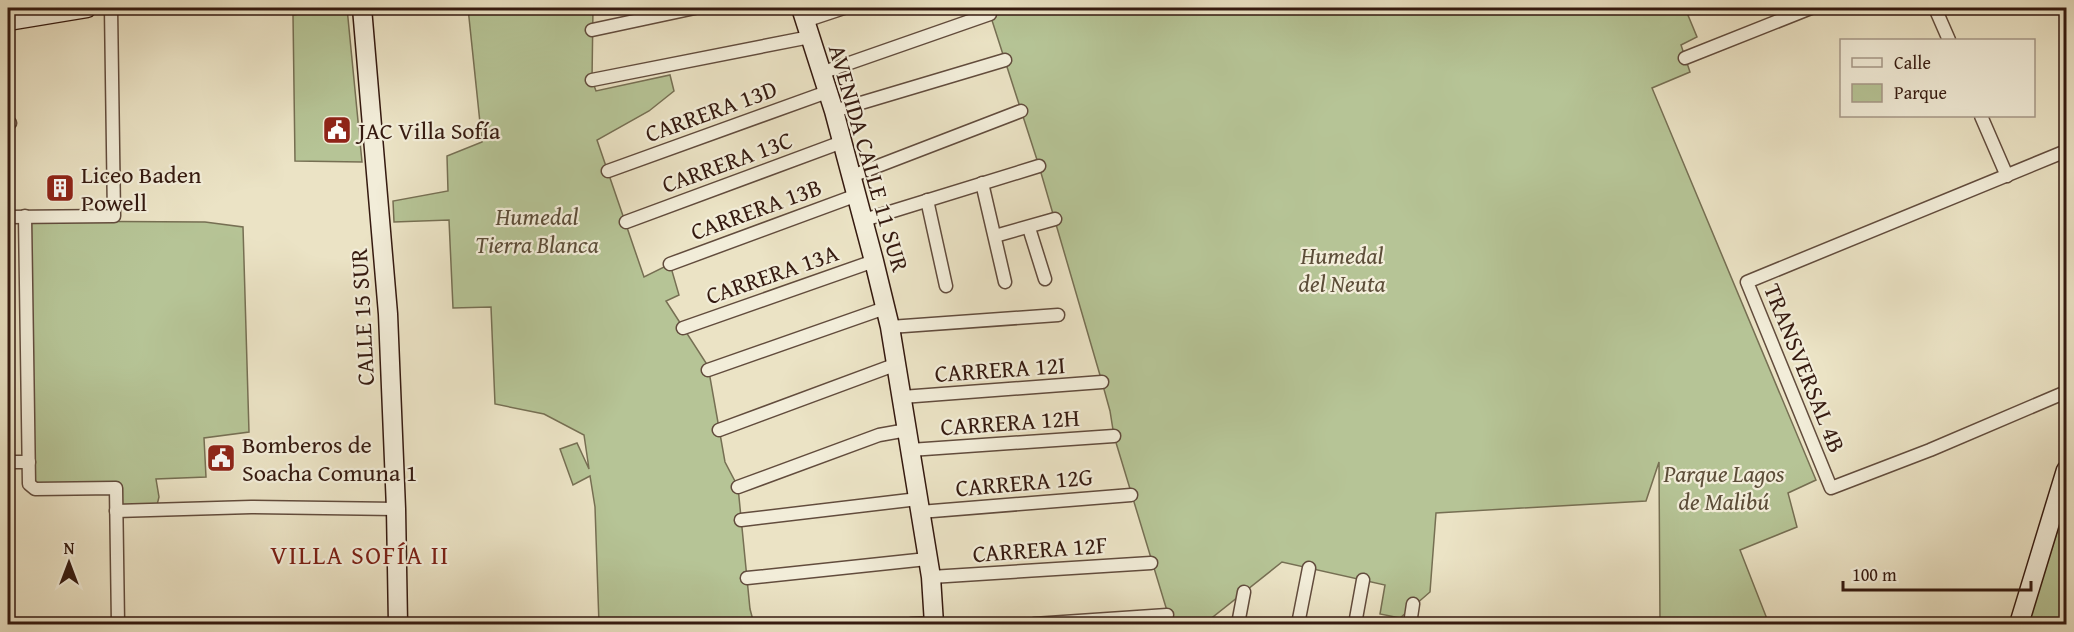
<svg xmlns="http://www.w3.org/2000/svg" width="2074" height="632" viewBox="0 0 2074 632" font-family="'Gentium Book Plus',serif">
<style>
.green{fill:#b6c496;stroke:#766f53;stroke-width:1.5}
.lines{fill:none;stroke-linecap:round;stroke-linejoin:round}
.street-casing{stroke:#624c3d;stroke-width:15}
.secondary-casing{stroke:#351a10;stroke-width:21}
.street{stroke:#f2edd9;stroke-width:12}
.secondary{stroke:#f2edd9;stroke-width:18}
.labels{text-anchor:middle;dominant-baseline:central;stroke-width:4.5;stroke-linejoin:round;paint-order:stroke}
.street-label{font-size:24px;fill:#351a10;stroke:#f2edd9}
.poi-label{font-size:24px;fill:#351a10;stroke:#f2edd9;text-anchor:start}
.park-label{font-size:24px;font-style:italic;fill:#5c4d38;stroke:#f2edd9}
.neighbourhood-label{font-size:26px;letter-spacing:1.5px;fill:#7a1f14;stroke:#f2edd9}
</style>
<rect width="100%" height="100%" fill="#ebe3c5"/>
<filter id="stains"><feTurbulence type="fractalNoise" baseFrequency=".00333" numOctaves="4"/><feColorMatrix values="0 0 0 0 .2 0 0 0 0 .09 0 0 0 0 .02 0 0 0 .5 -.17"/></filter>
<radialGradient id="worn" r=".72"><stop offset=".6" stop-color="#630" stop-opacity="0"/><stop offset="1" stop-color="#630" stop-opacity=".3"/></radialGradient>
<g class="green">
<path d="M335 8H347L362 162 295 161 293 15Z"/>
<path d="M468 8H593L592 80 596 91 670 75 674 91 649 111 597 140 644 277 670 264 679 295 666 301 708 366 725 462 738 487 750 609 754 624H599L595 507 590 476 573 485 560 449 577 443 589 469 584 435 544 414 495 404 491 307 453 308 449 220 394 222 393 201 448 191 447 156 482 142Z"/>
<path d="M988 8H1685L1697 37 1681 45 1690 72 1652 88 1816 480 1788 493 1797 527 1740 550 1769 624H1660L1659 462 1646 501 1436 513 1430 592 1400 618 1380 614 1385 585 1282 562 1204 624H1171L1114 436 1110 411 1102 382 1039 166Z"/>
<path d="M29 221 205 222 243 227 249 432 204 438 206 477 156 479 159 497 156 509 116 511V489L29 484Z"/>
<path d="M2066 503V624H2028Z"/>
</g>
<g class="lines">
<g class="street-casing">
<g id="street">
<path d="M1935 8 1949 40"/>
<path d="M805 21 844 8"/>
<path d="M592 30 695 8"/>
<path d="M1685 58 1811 8"/>
<path d="M821 73 990 14"/>
<path d="M592 80 810 37"/>
<path d="M834 111 1005 60"/>
<path d="M1981 116 2007 176"/>
<path d="M8 123H10"/>
<path d="M2066 151 1747 282 1831 488 1930 450 2066 392"/>
<path d="M608 171 827 92"/>
<path d="M852 176 1021 111"/>
<path d="M982 183 1005 282"/>
<path d="M927 200 946 286"/>
<path d="M25 216 29 484 35 489 116 488 118 624"/>
<path d="M8 217 114 216 111 8"/>
<path d="M864 220 1039 166"/>
<path d="M626 222 842 142"/>
<path d="M1029 228 1045 279"/>
<path d="M995 236 1055 219"/>
<path d="M670 264 857 195"/>
<path d="M890 327 1058 315"/>
<path d="M683 328 874 261"/>
<path d="M708 370 885 308"/>
<path d="M902 397 1102 382"/>
<path d="M719 430 897 364"/>
<path d="M910 450 1114 436"/>
<path d="M8 462H29"/>
<path d="M738 487 879 435 907 430"/>
<path d="M116 511 251 507 396 509"/>
<path d="M920 512 1131 495"/>
<path d="M741 520 918 499"/>
<path d="M931 577 1151 563"/>
<path d="M747 578 927 559"/>
<path d="M911 624 933 623"/>
<path d="M1034 624 1167 615"/>
<path d="M1238 624 1244 592"/>
<path d="M1298 624 1309 568"/>
<path d="M1355 624 1363 580"/>
<path d="M1410 624 1413 604"/>
</g>
</g>
<g class="secondary-casing">
<g id="secondary">
<path d="M362 8 388 314 396 509 398 624"/>
<path d="M801 8 834 111 874 261 890 327 931 577 934 624"/>
<path d="M8 21 87 8"/>
<path d="M2019 624 2066 470"/>
</g>
</g>
<use href="#street" class="street"/>
<use href="#secondary" class="secondary"/>
</g>
<defs>
<g id="civic-square" transform="scale(1.5)"><rect x="-9" y="-9" width="18" height="18" rx="4" fill="#8f2418" stroke="#f2edd9"/><path d="M-.6-6.5H3V-4.5H.6V-3L4-1V1h2V6H-6V1h2V-1L-.6-3ZM-1.2 2.5V6h2.4V2.5Z" fill="#fff"/></g>
<g id="building-square" transform="scale(1.5)"><rect x="-9" y="-9" width="18" height="18" rx="4" fill="#8f2418" stroke="#f2edd9"/><path d="M-4-6H4V6H1V3H-1V6H-4ZM-2.5-4.3h1.7v1.8h-1.7ZM.8-4.3h1.7v1.8H.8ZM-2.5-1h1.7V.8h-1.7ZM.8-1h1.7V.8H.8Z" fill="#fff"/></g>
</defs>
<g fill-rule="evenodd">
<use href="#civic-square" x="337" y="130"/>
<use href="#building-square" x="60" y="188"/>
<use href="#civic-square" x="221" y="458"/>
</g>
<g class="labels">
<g class="street-label">
<text transform="translate(711 111) rotate(-20)">CARRERA 13D</text>
<text transform="translate(869 158) rotate(74)">AVENIDA CALLE 11 SUR</text>
<text transform="translate(727 162) rotate(-20)">CARRERA 13C</text>
<text transform="translate(756 209) rotate(-20)">CARRERA 13B</text>
<text transform="translate(772 274) rotate(-19)">CARRERA 13A</text>
<text transform="translate(362 317) rotate(-93)">CALLE 15 SUR</text>
<text transform="translate(1805 368) rotate(68)">TRANSVERSAL 4B</text>
<text transform="translate(1000 369) rotate(-4)">CARRERA 12I</text>
<text transform="translate(1010 422) rotate(-4)">CARRERA 12H</text>
<text transform="translate(1024 482) rotate(-5)">CARRERA 12G</text>
<text transform="translate(1040 549) rotate(-4)">CARRERA 12F</text>
</g>
<g class="poi-label">
<text x="358" y="130">JAC Villa Sofía</text>
<text x="81" y="174">Liceo Baden<tspan x="81" dy="28">Powell</tspan></text>
<text x="242" y="444">Bomberos de<tspan x="242" dy="28">Soacha Comuna 1</tspan></text>
</g>
<g class="park-label">
<text x="537" y="216">Humedal<tspan x="537" dy="28">Tierra Blanca</tspan></text>
<text x="1342" y="255">Humedal<tspan x="1342" dy="28">del Neuta</tspan></text>
<text x="1724" y="473">Parque Lagos<tspan x="1724" dy="28">de Malibú</tspan></text>
</g>
<g class="neighbourhood-label">
<text x="360" y="554">VILLA SOFÍA II</text>
</g>
</g>
<rect width="2074" height="632" fill="none" stroke="#ebe3c5" stroke-width="30"/>
<rect x="9" y="9" width="2056" height="614" fill="none" stroke="#351a10" stroke-width="3"/>
<rect x="15" y="15" width="2044" height="602" fill="none" stroke="#351a10" stroke-width="1.5"/>
<rect x="1840" y="39" width="195" height="78" fill="#f2edd9" stroke="#a69989" stroke-width="1.5"/>
<rect x="1852" y="58" width="30" height="9" fill="#f2edd9" stroke="#a69989" stroke-width="1.5"/>
<text x="1894" y="69" font-size="18" fill="#351a10">Calle</text>
<rect x="1852" y="84" width="30" height="18" fill="#b6c496" stroke="#a69989" stroke-width="1.5"/>
<text x="1894" y="99" font-size="18" fill="#351a10">Parque</text>
<g transform="translate(69 563)" stroke="#f2edd9" stroke-width="4.5" paint-order="stroke">
<path d="M0-4.5L10 22L0 15L-10 22Z" fill="#351a10"/>
<text y="-9" font-size="16" font-weight="bold" text-anchor="middle" fill="#351a10">N</text>
</g>
<path d="M1843 581v9h188v-9" fill="none" stroke="#351a10" stroke-width="3"/>
<text x="1852" y="581" font-size="18" fill="#351a10" stroke="#f2edd9" stroke-width="4.5" paint-order="stroke">100 m</text>
<rect width="100%" height="100%" filter="url(#stains)"/>
<rect width="100%" height="100%" fill="url(#worn)"/>
</svg>
